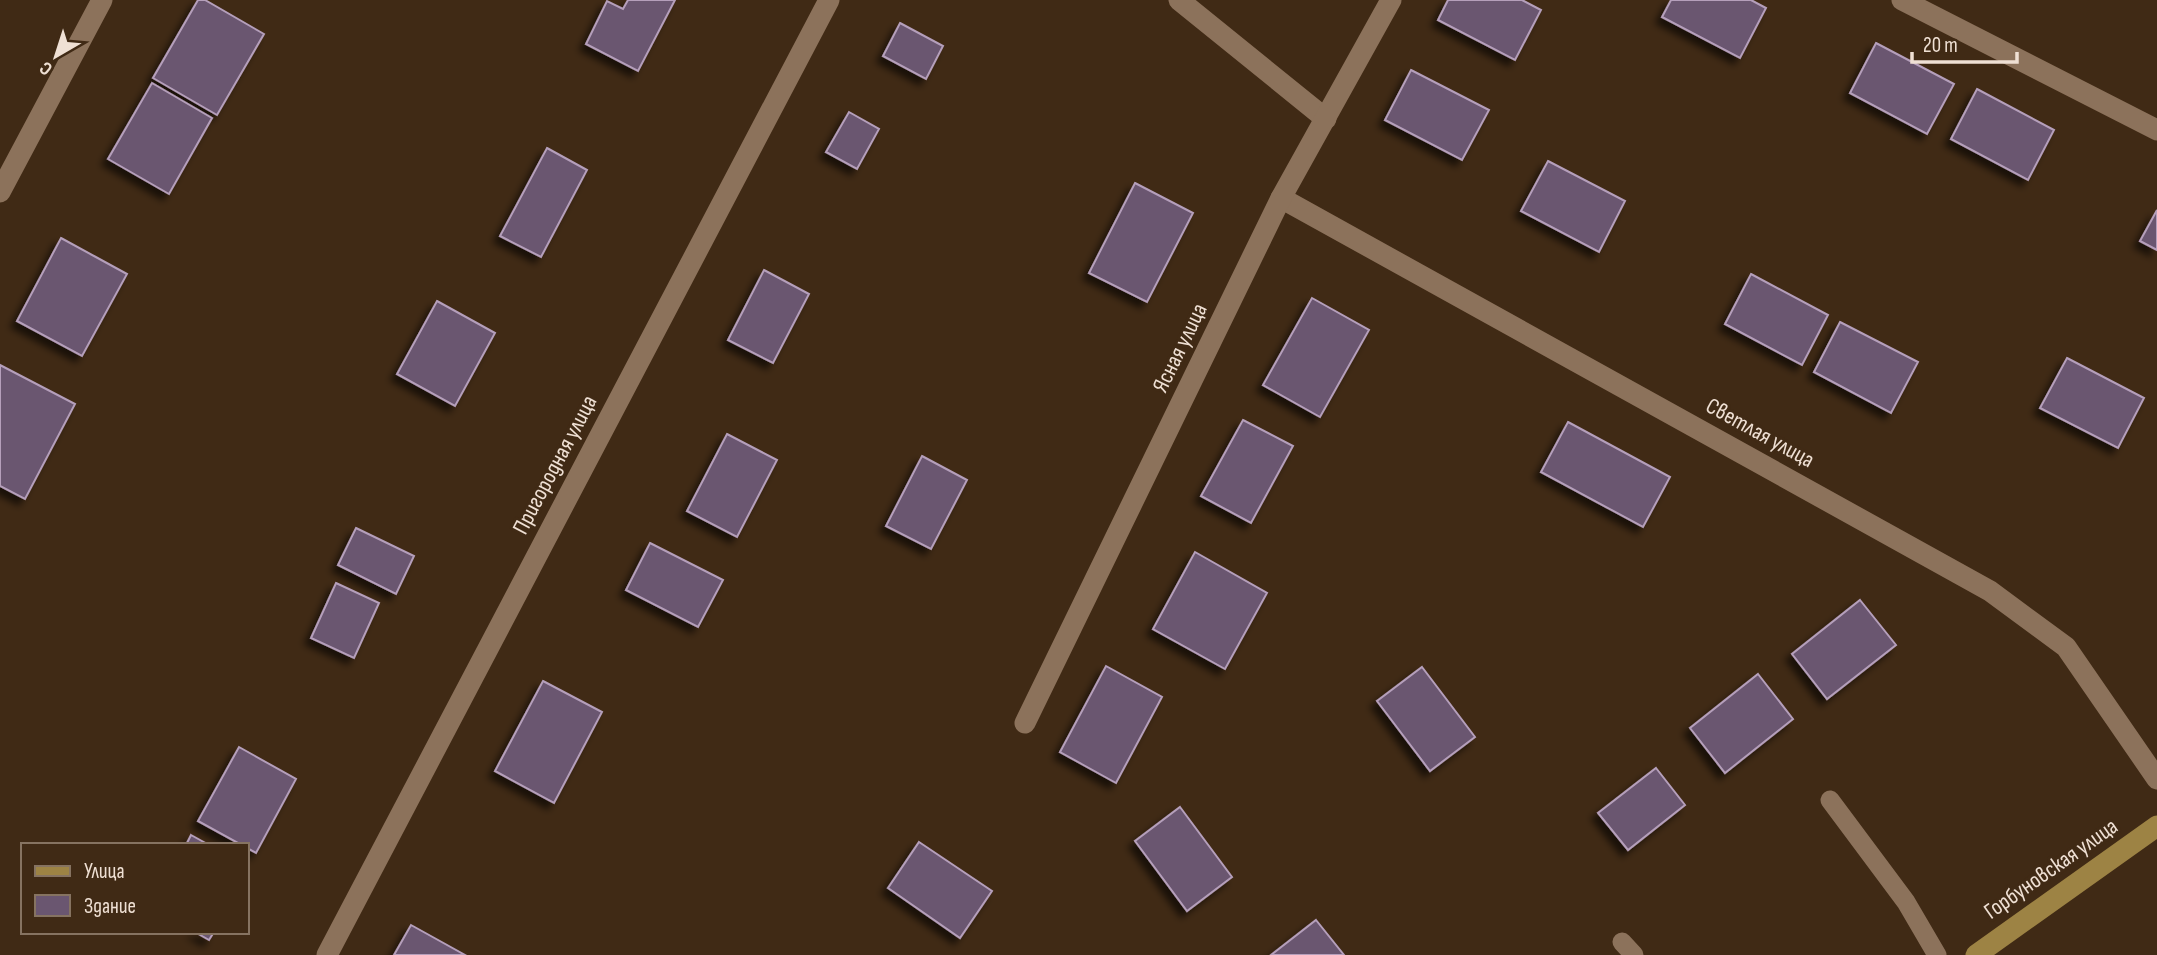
<svg xmlns="http://www.w3.org/2000/svg" width="2157" height="955" viewBox="0 0 2157 955" font-family="'Sofia Sans Condensed',sans-serif">
<style>
.building{fill:#6a5670;stroke:#b59fbb;stroke-width:2;filter:url(#shadow)}
.lines{fill:none;stroke-linecap:round;stroke-linejoin:round}
.lane{stroke:#8c725b;stroke-width:19}
.street{stroke:#8c725b;stroke-width:21}
.primary{stroke:#9d8344;stroke-width:21}
.labels{text-anchor:middle;dominant-baseline:central;stroke-width:6;stroke-linejoin:round;paint-order:stroke}
.street-label{font-size:23px;fill:#efe0d4;stroke:#402a15}
</style>
<defs>
<filter id="shadow"><feDropShadow dx="-6" dy="6" stdDeviation="3.5" flood-color="#0009"/></filter>
</defs>
<rect width="100%" height="100%" fill="#402a15"/>
<g class="building">
<path d="M198 0H205L264 34 217 115 153 78Z"/>
<path d="M628 0H675L638 71 586 44 607 1 623 9Z"/>
<path d="M1448 0H1522L1541 10 1515 60 1438 20Z"/>
<path d="M1671 0H1751L1766 8 1740 58 1662 17Z"/>
<path d="M900 23 943 46 926 79 883 56Z"/>
<path d="M1876 43 1954 84 1927 134 1850 93Z"/>
<path d="M1411 70 1489 110 1462 160 1385 120Z"/>
<path d="M152 83 212 118 169 194 108 159Z"/>
<path d="M1977 89 2054 130 2028 180 1951 139Z"/>
<path d="M849 112 879 129 857 169 826 152Z"/>
<path d="M547 148 587 170 541 257 500 236Z"/>
<path d="M1548 161 1625 201 1599 252 1521 211Z"/>
<path d="M1135 183 1193 213 1147 302 1089 273Z"/>
<path d="M2157 210V250L2140 241Z"/>
<path d="M61 238 127 274 82 356 17 321Z"/>
<path d="M764 270 809 294 773 363 728 340Z"/>
<path d="M1751 274 1828 315 1802 365 1725 324Z"/>
<path d="M1312 298 1369 330 1320 417 1263 385Z"/>
<path d="M437 301 495 333 455 406 397 374Z"/>
<path d="M1840 322 1918 362 1891 413 1814 372Z"/>
<path d="M2067 358 2144 398 2118 448 2040 408Z"/>
<path d="M0 365 75 404 25 499 0 486Z"/>
<path d="M1243 420 1293 446 1251 523 1201 496Z"/>
<path d="M1568 422 1670 477 1643 527 1541 472Z"/>
<path d="M727 434 777 460 737 537 687 511Z"/>
<path d="M922 456 967 480 931 549 886 526Z"/>
<path d="M356 528 414 556 396 594 338 565Z"/>
<path d="M650 543 723 580 698 627 626 590Z"/>
<path d="M1195 552 1267 593 1225 669 1153 629Z"/>
<path d="M336 583 379 603 354 658 311 638Z"/>
<path d="M1860 600 1896 645 1827 699 1792 654Z"/>
<path d="M1106 666 1162 697 1116 783 1060 752Z"/>
<path d="M1422 667 1475 737 1430 771 1377 701Z"/>
<path d="M1758 674 1793 719 1725 773 1690 728Z"/>
<path d="M543 681 602 712 554 803 495 771Z"/>
<path d="M239 747 296 779 256 853 198 821Z"/>
<path d="M1656 768 1685 805 1628 850 1598 813Z"/>
<path d="M1180 807 1232 877 1187 911 1135 841Z"/>
<path d="M191 835 209 845H186Z"/>
<path d="M919 842 992 891 960 938 888 888Z"/>
<path d="M1316 920 1344 955H1271Z"/>
<path d="M411 925 465 955H394Z"/>
<path d="M195 932H214L209 940Z"/>
</g>
<g class="lines">
<g class="lane">
<path d="M1830 800 1906 902 1937 955"/>
<path d="M1622 942 1634 955"/>
</g>
<g class="street">
<path d="M1179 0 1326 119"/>
<path d="M1902 0 2157 130"/>
<path d="M0 192 102 0"/>
<path d="M1281 198 1990 591 2066 647 2157 779"/>
<path d="M1025 723 1281 198 1391 0"/>
<path d="M327 955 829 0"/>
</g>
<path class="primary" d="M1976 955 2157 826"/>
</g>
<g class="labels">
<g class="street-label">
<text transform="translate(1180 348) rotate(-64)">Ясная улица</text>
<text transform="translate(1760 433) rotate(29)">Светлая улица</text>
<text transform="translate(555 465) rotate(-62)">Пригородная улица</text>
<text transform="translate(2051 869) rotate(-35)">Горбуновская улица</text>
</g>
</g>
<rect x="21" y="843" width="228" height="91" fill="#402a15" stroke="#867361" stroke-width="2"/>
<rect x="35" y="866" width="35" height="10" fill="#9d8344" stroke="#867361" stroke-width="2"/>
<text x="84" y="878" font-size="21" fill="#efe0d4">Улица</text>
<rect x="35" y="895" width="35" height="21" fill="#6a5670" stroke="#867361" stroke-width="2"/>
<text x="84" y="913" font-size="21" fill="#efe0d4">Здание</text>
<g transform="translate(56 56) rotate(219)" stroke="#402a15" stroke-width="5" paint-order="stroke">
<path d="M0-5L12 26L0 18L-12 26Z" fill="#efe0d4"/>
<text y="-10" font-size="19" font-weight="bold" text-anchor="middle" fill="#efe0d4">С</text>
</g>
<path d="M1912 52v10h105v-10" fill="none" stroke="#efe0d4" stroke-width="3.5"/>
<text x="1923" y="52" font-size="21" fill="#efe0d4" stroke="#402a15" stroke-width="5" paint-order="stroke">20 m</text>
</svg>
